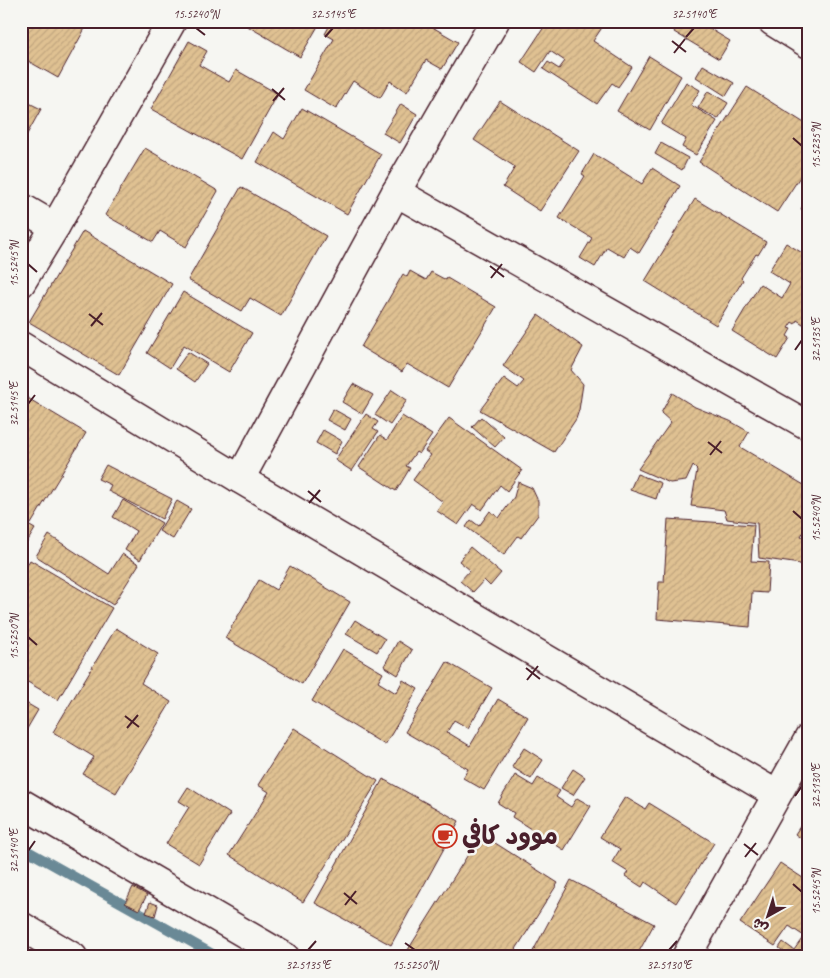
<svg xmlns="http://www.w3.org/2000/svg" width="830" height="978" viewBox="0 0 830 978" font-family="Caveat,'Playpen Sans Arabic',sans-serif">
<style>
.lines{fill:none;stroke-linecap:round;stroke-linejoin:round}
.stream{stroke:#6b8996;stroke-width:10}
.building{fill:url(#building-hatch);stroke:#4a1f2b}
.minor-casing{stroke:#4a1f2b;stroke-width:31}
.tertiary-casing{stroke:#4a1f2b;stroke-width:31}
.secondary-casing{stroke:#4a1f2b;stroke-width:31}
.minor{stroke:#f6f6f2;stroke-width:28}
.tertiary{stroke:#f6f6f2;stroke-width:28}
.secondary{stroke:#f6f6f2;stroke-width:28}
.ticks{fill:none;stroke:#4a1f2b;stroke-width:2}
.labels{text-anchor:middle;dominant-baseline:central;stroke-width:5;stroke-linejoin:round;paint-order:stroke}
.poi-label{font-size:25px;font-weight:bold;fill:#4a1f2b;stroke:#f6f6f2;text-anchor:start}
.neatline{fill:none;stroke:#4a1f2b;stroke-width:2}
.ticks-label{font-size:12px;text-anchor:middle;fill:#4a1f2b}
</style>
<defs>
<pattern id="building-hatch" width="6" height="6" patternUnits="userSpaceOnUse" patternTransform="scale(1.25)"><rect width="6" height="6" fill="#dfc192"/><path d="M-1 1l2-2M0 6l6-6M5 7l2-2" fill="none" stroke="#c1a57e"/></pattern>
</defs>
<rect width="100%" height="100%" fill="#f6f6f2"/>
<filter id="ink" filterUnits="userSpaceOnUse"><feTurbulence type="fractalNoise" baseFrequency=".02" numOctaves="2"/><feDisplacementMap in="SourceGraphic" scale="10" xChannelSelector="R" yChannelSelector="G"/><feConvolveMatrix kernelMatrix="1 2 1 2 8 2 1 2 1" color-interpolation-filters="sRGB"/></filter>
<g filter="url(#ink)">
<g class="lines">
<path class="stream" d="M21 847 218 957"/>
</g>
<g class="building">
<path d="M21 21H89L58 78 21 57Z"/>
<path d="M239 21H321L300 57Z"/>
<path d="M332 21H422L458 42 442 69 426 60 407 92 390 81 380 98 353 81 336 109 304 90 334 39 325 34Z"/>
<path d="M548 21H565L577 29 582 21H602L605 23 593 41 632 67 618 87 612 83 597 104 543 69 548 62 559 69 565 61 550 51 536 72 521 62Z"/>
<path d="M680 21H697L730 41 719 59 674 32Z"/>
<path d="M189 41 207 51 199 65 229 82 236 70 278 94 242 159 151 109Z"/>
<path d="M649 56 681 76 650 130 617 111Z"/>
<path d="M703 65 734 83 726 96 696 77Z"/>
<path d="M686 82 700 90 691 105 717 121 696 155 682 147 686 139 661 124Z"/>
<path d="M747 87 809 126 807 141 809 142V163L777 212 699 162Z"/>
<path d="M708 91 728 103 718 119 698 108Z"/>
<path d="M21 99 41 109 21 145Z"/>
<path d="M500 101 579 151 540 211 503 187 515 167 474 140Z"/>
<path d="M401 104 417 114 400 143 383 133Z"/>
<path d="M302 108 381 154 347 214 257 162 274 132 284 139Z"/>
<path d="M661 143 688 158 682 170 655 154Z"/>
<path d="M145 148 218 191 186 247 160 231 153 242 105 215Z"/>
<path d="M594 154 642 184 652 168 680 186 639 253 630 247 624 257 607 247 595 267 580 258 592 238 559 218 585 176 582 174Z"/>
<path d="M241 187 326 236 281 316 250 298 242 311 188 280Z"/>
<path d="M809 195V213L801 209Z"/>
<path d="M695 199 766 242 758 255 756 254 741 278 743 280 716 325 645 281Z"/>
<path d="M83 231 172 284 119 375 29 322Z"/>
<path d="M786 243 809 257V328L797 320 795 324 792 322 788 328 791 329 787 336 790 338 777 359 732 331 760 284 782 298 790 284 769 271Z"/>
<path d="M410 271 426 280 431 272 446 280 447 278 496 307 448 388 407 364 402 372 361 347 403 274 407 277Z"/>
<path d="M183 292 252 333 229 372 184 345 170 368 147 353Z"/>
<path d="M538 315 583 347 571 370 583 384 579 410 576 419 554 452 480 410 504 378 518 388 524 381 503 366Z"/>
<path d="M188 352 207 364 195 382 176 369Z"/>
<path d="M353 384 373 395 362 414 342 402Z"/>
<path d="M392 390 407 400 390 425 375 415Z"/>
<path d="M672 393 695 407 730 421 749 432 740 447 809 488V523L801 536 809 540V581L807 584 800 564 759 558 757 523 727 519 724 510 691 506 697 470 693 466 686 481 670 483 638 469 671 422 661 413Z"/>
<path d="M21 394 86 433 31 524 21 518Z"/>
<path d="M333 409 351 419 345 430 327 420Z"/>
<path d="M366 414 378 422 373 429 378 432 352 471 335 460Z"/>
<path d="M402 416 432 435 419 454 416 452 406 466 410 468 396 491 359 467 380 435 387 440Z"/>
<path d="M481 417 504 437 495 447 472 427Z"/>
<path d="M449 418 522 470 507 491 500 485 482 510 473 504 458 525 437 511 443 502 413 480 431 455 425 451Z"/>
<path d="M323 430 342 441 335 454 316 443Z"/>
<path d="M106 465 172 499 162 519 108 491 111 485 98 479Z"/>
<path d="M637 474 661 483 656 499 630 490Z"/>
<path d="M518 482 532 488 538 501V515L521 538 518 536 504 555 466 527 471 520 479 526 490 511 499 518 514 497Z"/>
<path d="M123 500 162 523 140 560 125 550 136 531 113 517Z"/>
<path d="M177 501 191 509 173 539 159 531Z"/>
<path d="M668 519 754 525 751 561 769 562 767 593 752 592 750 627 657 619 659 582H664Z"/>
<path d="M21 521 35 529 21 552Z"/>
<path d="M49 535 109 574 122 554 139 564 113 605 36 556Z"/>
<path d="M470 547 501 573 490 586 484 580 473 592 460 581 470 570 459 561Z"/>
<path d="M30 560 112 608 58 700 26 681 21 690V575Z"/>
<path d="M290 566 350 602 302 684 225 638 259 580 276 590Z"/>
<path d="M355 620 385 639 377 652 346 634Z"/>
<path d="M116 628 158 654 141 683 171 702 116 793 83 774 94 757 53 732Z"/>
<path d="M398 641 412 650 398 675 384 666Z"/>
<path d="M343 649 383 673 378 682 396 693 403 680 418 689 385 745 312 701Z"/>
<path d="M447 662 492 688 468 728 454 720 447 732 470 746 498 699 528 717 484 790 463 778 468 769 405 732Z"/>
<path d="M21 700 38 710 21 739Z"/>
<path d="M294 728 378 781 303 902 229 855 269 792 258 785Z"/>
<path d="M524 748 543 760 531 779 512 767Z"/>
<path d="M573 769 585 777 573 795 561 788Z"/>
<path d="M515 775 533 786 538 778 560 791 556 797 571 807 577 798 591 806 564 850 512 817 514 813 498 803Z"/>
<path d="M383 779 459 821 391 945 315 903Z"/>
<path d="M188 787 230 814 199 864 166 844 189 807 179 801Z"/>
<path d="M625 797 645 809 649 803 714 843 676 903 645 882 642 887 625 876 628 872 612 862 620 849 600 837Z"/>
<path d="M809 813V844L795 834Z"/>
<path d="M481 834 558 883 511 957H412L406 953Z"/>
<path d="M780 863 809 882V957H797L794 955 792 957 779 948 783 942 794 950 804 936 789 926 775 946 740 923Z"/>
<path d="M571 880 654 924 636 957H530Z"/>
<path d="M133 887 147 895 139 910 125 903Z"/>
<path d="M150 902 158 905 155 916 146 913Z"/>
</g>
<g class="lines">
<g class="minor-casing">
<g id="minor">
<path d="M772 21 809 44"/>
<path d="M396 192 809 426"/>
<path d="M21 207 55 227"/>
<path d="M21 346 240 479 776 794"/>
<path d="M240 479 396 192 495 21"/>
<path d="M21 803 285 957"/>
<path d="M686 957 809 738"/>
</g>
</g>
<g class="tertiary-casing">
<path id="tertiary" d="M21 283 55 227 172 21"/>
</g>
<g class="secondary-casing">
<path id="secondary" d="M21 926 73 957"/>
</g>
<use href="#minor" class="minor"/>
<use href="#tertiary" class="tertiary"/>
<use href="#secondary" class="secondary"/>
</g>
</g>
<path class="ticks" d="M196 28 205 35M325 37 333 28M686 37 694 28M672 41 686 52M674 53 685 39M272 89 285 100M273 101 284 88M793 138 802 146M28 264 37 272M490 266 504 277M491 278 502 264M89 314 103 325M91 326 102 313M795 350 802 340M28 404 35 395M708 442 722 453M710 455 721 441M308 491 321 502M309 503 320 490M793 511 802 519M28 637 37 645M526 668 540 679M527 680 538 666M125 716 139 727M127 728 138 715M795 796 802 786M744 844 758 855M28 851 35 841M745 857 756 843M793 884 802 892M344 893 357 904M345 905 356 891M405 943 415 950M308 950 316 941M669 950 677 941"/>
<defs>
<g id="cafe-ring" transform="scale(1.25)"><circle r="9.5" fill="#f6f6f2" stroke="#c8321e" stroke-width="1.5"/><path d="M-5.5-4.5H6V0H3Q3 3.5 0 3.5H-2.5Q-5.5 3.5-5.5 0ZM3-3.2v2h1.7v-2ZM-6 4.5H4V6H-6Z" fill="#c8321e"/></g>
</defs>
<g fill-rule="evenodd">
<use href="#cafe-ring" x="445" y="836"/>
</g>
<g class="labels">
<g class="poi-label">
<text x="462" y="836">موود كافي</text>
</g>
</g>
<rect width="830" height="978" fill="none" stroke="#f6f6f2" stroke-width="55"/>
<g transform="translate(768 916) rotate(219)" stroke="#f6f6f2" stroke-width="4" paint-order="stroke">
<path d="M0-4L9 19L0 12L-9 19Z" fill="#4a1f2b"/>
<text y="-8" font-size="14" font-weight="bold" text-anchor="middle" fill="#4a1f2b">ش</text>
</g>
<rect x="28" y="28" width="774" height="922" class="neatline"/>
<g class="ticks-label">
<text x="196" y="18">15.5240°N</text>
<text x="333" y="18">32.5145°E</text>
<text x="694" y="18">32.5140°E</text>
<text transform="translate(816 146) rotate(-90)" y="4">15.5235°N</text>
<text transform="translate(14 264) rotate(-90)" y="4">15.5245°N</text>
<text transform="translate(816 340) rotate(-90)" y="4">32.5135°E</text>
<text transform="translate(14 404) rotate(-90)" y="4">32.5145°E</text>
<text transform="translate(816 519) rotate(-90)" y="4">15.5240°N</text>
<text transform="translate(14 637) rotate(-90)" y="4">15.5250°N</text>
<text transform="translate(816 786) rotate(-90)" y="4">32.5130°E</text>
<text transform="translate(14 851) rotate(-90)" y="4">32.5140°E</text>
<text transform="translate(816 892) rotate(-90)" y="4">15.5245°N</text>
<text x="308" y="969">32.5135°E</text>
<text x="415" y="969">15.5250°N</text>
<text x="669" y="969">32.5130°E</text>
</g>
</svg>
